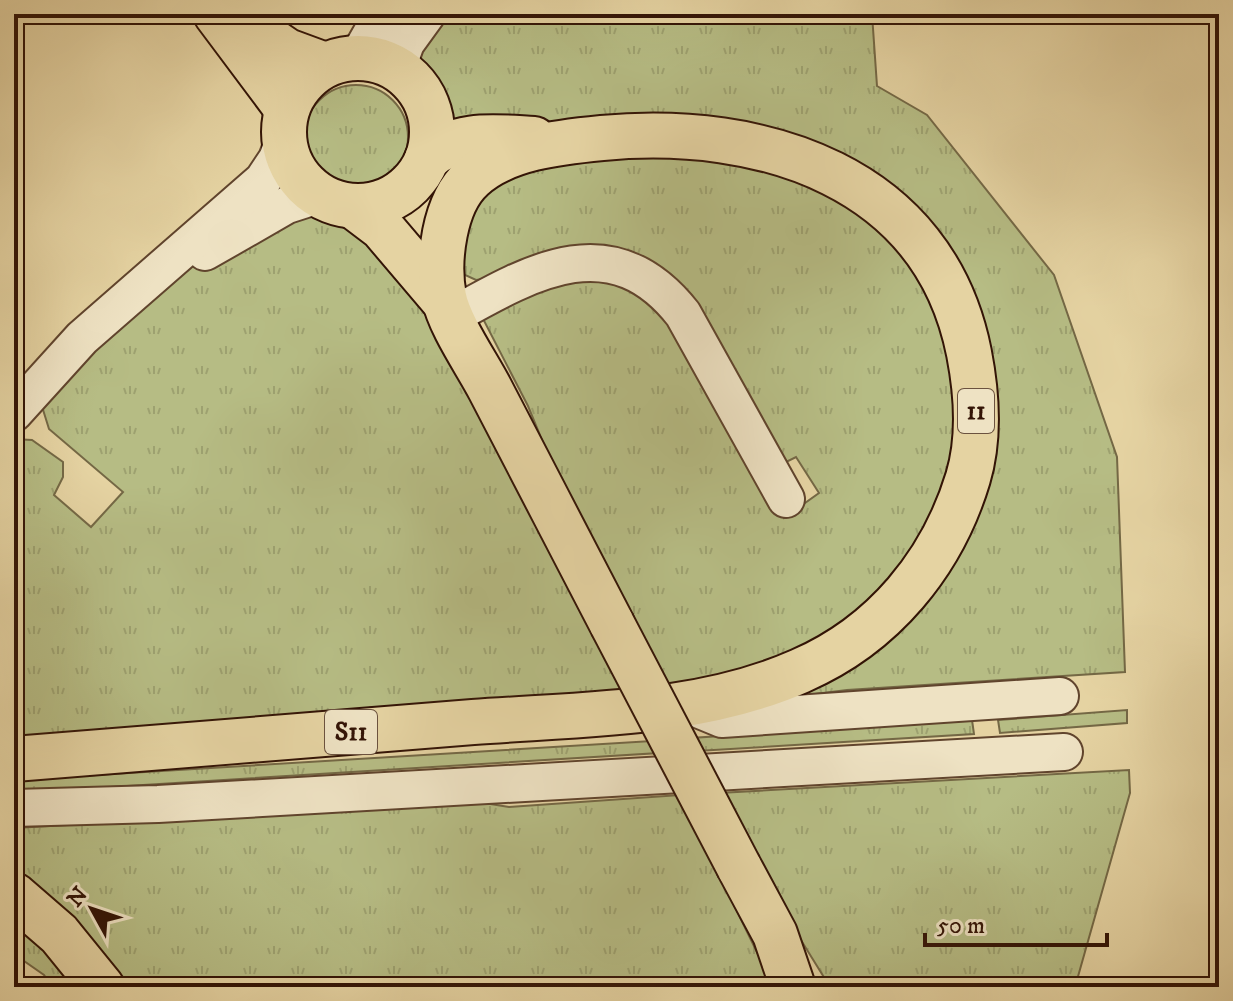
<svg xmlns="http://www.w3.org/2000/svg" width="1233" height="1001" viewBox="0 0 1233 1001" font-family="'IM FELL DW Pica',serif">
<style>
.grass{fill:url(#grass-tufts);stroke:#746845;stroke-width:2}
.lines{fill:none;stroke-linecap:round;stroke-linejoin:round}
.minor-casing{stroke:#60442d;stroke-width:40}
.major-casing{stroke:#331406;stroke-width:48}
.highway-casing{stroke:#331406;stroke-width:48}
.minor{stroke:#eee2c3;stroke-width:36}
.major{stroke:#e5d3a2;stroke-width:44}
.highway{stroke:#e5d3a2;stroke-width:44}
.highway-bridge-casing{stroke:#331406;stroke-width:48;stroke-linecap:butt}
.highway-bridge{stroke:#e5d3a2;stroke-width:44}
.labels{text-anchor:middle;dominant-baseline:central;stroke-width:8;stroke-linejoin:round;paint-order:stroke}
.shield{fill:#eee2c3;stroke:#6b523f;stroke-width:2}
.shield-label{font-size:26px;font-weight:bold;fill:#331406}
</style>
<defs>
<pattern id="grass-tufts" width="24" height="20" patternUnits="userSpaceOnUse" patternTransform="scale(2)"><rect width="24" height="20" fill="#b6bc84"/><path d="M3 7l-1-3M5 7V3M7 7l1-3M15 17l-1-3M17 17v-4M19 17l1-3" fill="none" stroke="#9da170"/></pattern>
</defs>
<rect width="100%" height="100%" fill="#e5d3a2"/>
<filter id="stains"><feTurbulence type="fractalNoise" baseFrequency=".0025" numOctaves="4"/><feColorMatrix values="0 0 0 0 .2 0 0 0 0 .09 0 0 0 0 .02 0 0 0 .5 -.17"/></filter>
<radialGradient id="worn" r=".72"><stop offset=".6" stop-color="#630" stop-opacity="0"/><stop offset="1" stop-color="#630" stop-opacity=".3"/></radialGradient>
<g class="grass">
<path d="M433 14H872L877 86 927 115 1054 275 1117 457 1125 672 847 690 791 697 880 643 988 392 860 173 446 131 436 124 430 100 413 63Z"/>
<circle cx="356" cy="137" r="52"/>
<path d="M615 155C672 154 730 149 784 168 917 214 990 351 952 487 941 527 921 567 891 597 830 657 751 683 667 692L576 523 528 406 479 311V303C497 288 529 277 552 272 579 265 609 262 635 276 685 304 754 461 784 518L819 493 796 457 778 466 766 457 686 306C637 242 595 241 523 264 508 268 492 279 476 280L463 274C449 236 459 180 504 165 537 153 581 157 615 155Z"/>
<path d="M307 207 347 215 380 237 447 346 629 695 14 737V439L32 440 63 462V477L54 495 91 527 123 492 49 429 40 400 65 371 196 261Z"/>
<path d="M1127 710V723L1000 733 998 720Z"/>
<path d="M972 720 974 734 697 751 691 738Z"/>
<path d="M652 741 659 753 14 793V780Z"/>
<path d="M1129 770 1130 793 1075 987H830L765 882 719 793Z"/>
<path d="M680 795 774 987H114L14 881V828L478 802 509 807Z"/>
<path d="M14 913 84 987H52L44 975 14 954Z"/>
</g>
<g class="lines">
<g class="minor-casing">
<g id="minor">
<path d="M358 57 374 29 390 14"/>
<path d="M397 68 406 43 427 14"/>
<path d="M205 252 287 205 318 195"/>
<path d="M452 316C534 270 613 225 683 314L786 499"/>
<path d="M14 413 82 338 263 180 277 159 284 140"/>
<path d="M688 705 722 719 1060 696"/>
<path d="M14 808 158 804 1064 752"/>
</g>
</g>
<g class="major-casing">
<g id="major">
<path d="M216 14 287 109"/>
<path d="M233 14 287 51 325 65"/>
<circle cx="358" cy="132" r="74"/>
<path d="M353 206 382 228 444 301"/>
</g>
</g>
<g class="highway-casing">
<g id="highway">
<path d="M427 159C456 131 496 137 534 139"/>
<path d="M14 759C167 747 320 735 473 722 581 714 698 716 800 671 883 635 942 564 968 478 980 438 977 394 969 353 934 176 762 123 602 138 560 142 504 148 472 178 444 203 437 261 444 297 449 324 477 364 490 389 531 467 571 546 612 624"/>
<path d="M739 867 775 934 793 987"/>
<path d="M14 895 59 934 102 987"/>
</g>
</g>
<use href="#minor" class="minor"/>
<use href="#major" class="major"/>
<use href="#highway" class="highway"/>
<g class="highway-bridge-casing">
<path id="highway-bridge" d="M612 624 739 867"/>
</g>
<use href="#highway-bridge" class="highway-bridge"/>
</g>
<g class="labels">
<g class="shield">
<rect x="958" y="389" width="36" height="44" rx="6"/>
<rect x="325" y="710" width="52" height="44" rx="6"/>
</g>
<g class="shield-label">
<text x="976" y="411">11</text>
<text x="351" y="732">S11</text>
</g>
</g>
<rect width="1233" height="1001" fill="none" stroke="#e5d3a2" stroke-width="48"/>
<rect x="16" y="16" width="1201" height="969" fill="none" stroke="#331406" stroke-width="4"/>
<rect x="24" y="24" width="1185" height="953" fill="none" stroke="#331406" stroke-width="2"/>
<g transform="translate(92 909) rotate(310)" stroke="#eee2c3" stroke-width="6" paint-order="stroke">
<path d="M0-6L14 30L0 20L-14 30Z" fill="#331406"/>
<text y="-12" font-size="22" font-weight="bold" text-anchor="middle" fill="#331406">N</text>
</g>
<path d="M925 933v12h182v-12" fill="none" stroke="#331406" stroke-width="4"/>
<text x="937" y="933" font-size="24" fill="#331406" stroke="#eee2c3" stroke-width="6" paint-order="stroke">50 m</text>
<rect width="100%" height="100%" filter="url(#stains)"/>
<rect width="100%" height="100%" fill="url(#worn)"/>
</svg>
